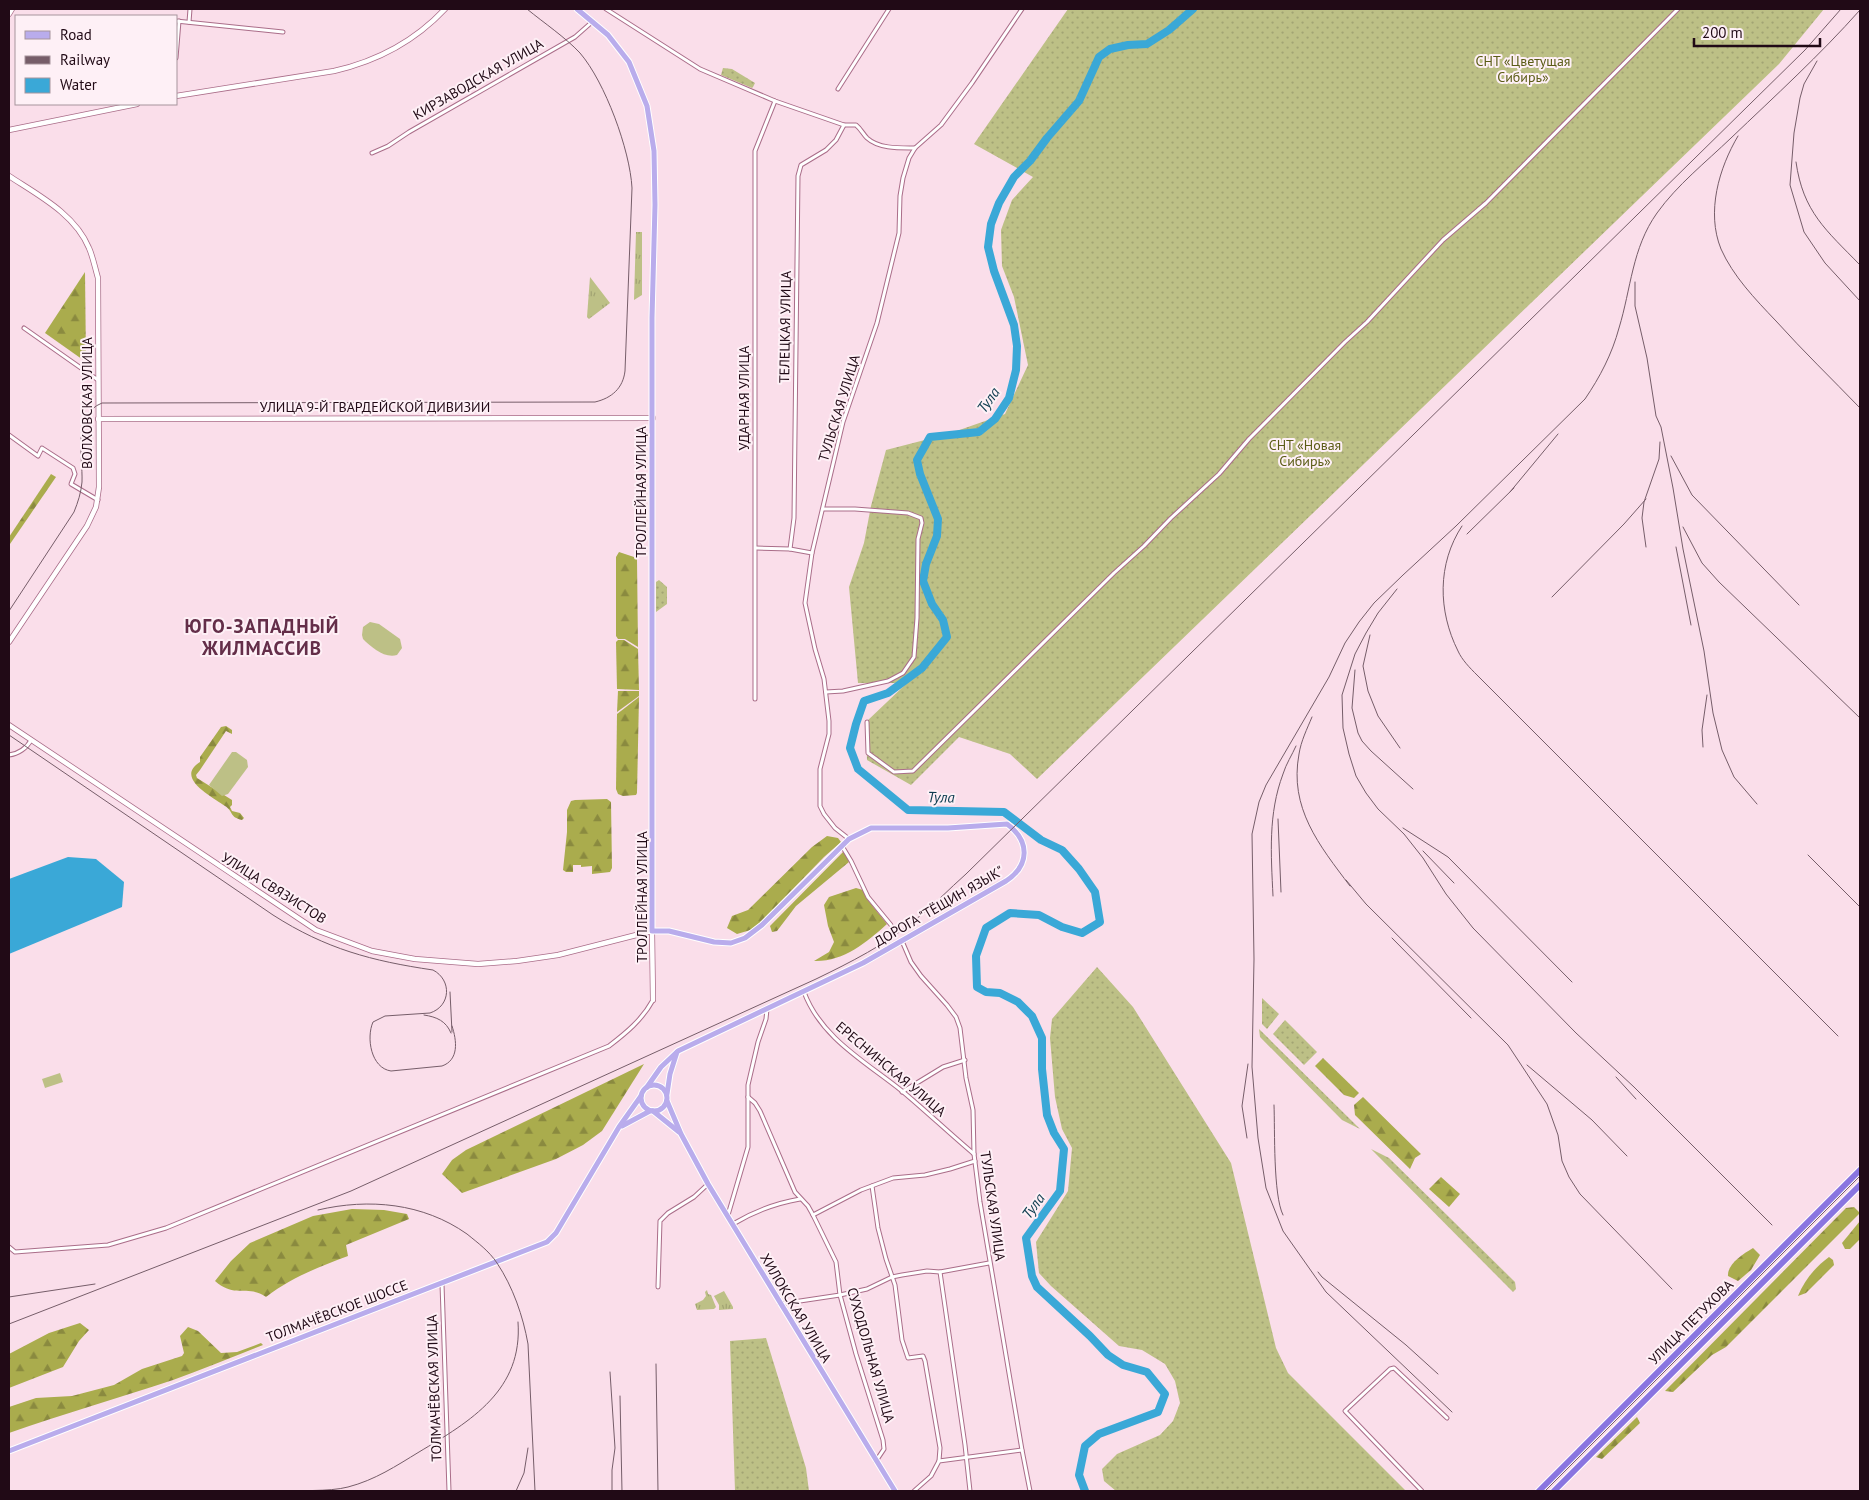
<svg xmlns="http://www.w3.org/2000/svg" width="1869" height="1500" viewBox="0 0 1869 1500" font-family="'PT Sans',sans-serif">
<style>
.grass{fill:url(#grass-dots)}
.forest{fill:url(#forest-firs)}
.park{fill:url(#park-tufts)}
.pitch{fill:#bdc086}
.water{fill:#3aa8d7}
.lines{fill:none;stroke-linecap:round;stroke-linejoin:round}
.river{stroke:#3aa8d7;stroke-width:8}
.street-casing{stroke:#aa6d89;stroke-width:5}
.secondary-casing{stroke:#aa6d89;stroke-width:6}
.primary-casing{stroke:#fff;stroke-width:7}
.highway-casing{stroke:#fff;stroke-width:8}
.street{stroke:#fff;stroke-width:3}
.secondary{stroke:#fff;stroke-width:4.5}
.primary{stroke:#b9acec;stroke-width:5}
.highway{stroke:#8a75e0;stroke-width:6}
.tram{stroke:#765d69;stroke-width:1}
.rail{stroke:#765d69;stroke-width:1}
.labels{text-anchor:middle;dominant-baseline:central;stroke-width:4;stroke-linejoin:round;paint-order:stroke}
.park-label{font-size:14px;fill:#5b5c16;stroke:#fef0f6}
.street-label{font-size:14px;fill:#210a16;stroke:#fef0f6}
.water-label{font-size:15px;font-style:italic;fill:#0e3d50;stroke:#fef0f6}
.district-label{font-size:19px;font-weight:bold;letter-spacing:1px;fill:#642e49;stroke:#fef0f6}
</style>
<defs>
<pattern id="grass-dots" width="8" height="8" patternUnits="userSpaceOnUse" patternTransform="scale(1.25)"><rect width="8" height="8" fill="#bdc086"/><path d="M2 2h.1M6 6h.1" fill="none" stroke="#a2a473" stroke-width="1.8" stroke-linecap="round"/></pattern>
<pattern id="forest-firs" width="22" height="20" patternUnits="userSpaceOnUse" patternTransform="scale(1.25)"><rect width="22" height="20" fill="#aaac4d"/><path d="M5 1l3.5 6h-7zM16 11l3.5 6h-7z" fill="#8a8a3f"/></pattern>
<pattern id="park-tufts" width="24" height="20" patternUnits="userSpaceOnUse" patternTransform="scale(1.25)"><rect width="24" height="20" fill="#bdc086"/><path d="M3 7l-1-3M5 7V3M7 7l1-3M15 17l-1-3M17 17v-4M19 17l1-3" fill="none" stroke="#a2a473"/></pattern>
</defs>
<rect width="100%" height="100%" fill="#fadeea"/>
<g class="grass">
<path d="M1068 9H1824L1779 64 1037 779 1010 754 959 737 911 785 867 760 866 722 907 683H858L849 587 864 543 871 506 886 450 948 434 1005 414 1028 365 1014 297 1002 266 1001 230 1012 200 1033 177 974 144Z"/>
<path d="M723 68 732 69 755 83 753 87 752 88 721 75Z"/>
<path d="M659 580 667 587V604L656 612V582Z"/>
<path d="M1097 967 1133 1007 1231 1163 1276 1348 1288 1373 1406 1491H1116L1104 1481 1102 1469 1117 1454 1160 1435 1173 1421 1180 1403 1175 1381 1165 1364 1142 1350 1119 1346 1051 1286 1039 1273 1036 1242 1068 1191 1072 1148 1062 1129 1055 1097 1050 1038 1052 1019Z"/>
<path d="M1262 998 1279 1014 1267 1029 1262 1024Z"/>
<path d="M1285 1020 1317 1052 1304 1065 1273 1034Z"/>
<path d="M1259 1029 1360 1129 1342 1120 1260 1037Z"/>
<path d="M1371 1149 1389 1158 1515 1282 1516 1289 1513 1292Z"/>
<path d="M766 1338 806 1468 809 1491H735L730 1341Z"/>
</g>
<g class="forest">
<path d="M85 272 86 362 45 333Z"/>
<path d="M51 474 56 477 10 544 9 537Z"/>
<path d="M619 552 634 557 637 559 638 647 625 639H618L616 636V557Z"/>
<path d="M618 640H624L638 649 639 690 617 689 616 642Z"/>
<path d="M618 691H639V696L617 712Z"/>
<path d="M639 697 637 793 636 795 623 796 618 794 616 789 617 714Z"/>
<path d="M226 726 232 730V734L226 731 200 770 196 775 197 778 232 800V805L230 807 232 811 240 813 244 818 242 820C229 817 234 812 225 806 213 797 174 778 200 762V757L221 727Z"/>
<path d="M575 800 607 799 611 802 612 868 610 872 592 874V866L581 867V865H573V872H566L563 870 567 832V810L571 801Z"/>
<path d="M827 836 838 838 841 842 824 857 754 929 737 934 727 928 732 916 748 910 812 847Z"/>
<path d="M844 851 849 862 796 906 777 931 772 932 770 926Z"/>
<path d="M856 888 863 890 867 899 887 924C866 943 843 962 814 961L829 952 834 942 828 926 824 905 829 897Z"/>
<path d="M1323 1058 1359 1093 1354 1098 1344 1095 1315 1066Z"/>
<path d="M644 1064 602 1131 583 1145 556 1159 462 1193 442 1174 452 1160 466 1150Z"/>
<path d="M1363 1097 1421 1154 1415 1158 1410 1169 1355 1115 1354 1105Z"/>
<path d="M1441 1177 1460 1194 1449 1207 1429 1189Z"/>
<path d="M1854 1207 1860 1213 1726 1347 1712 1355 1673 1392 1665 1391 1846 1208Z"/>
<path d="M352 1209 384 1210 407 1214 409 1219 346 1245 348 1256C319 1267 292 1277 266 1297 248 1284 235 1299 215 1281L231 1261 250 1243 313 1216Z"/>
<path d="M1860 1221V1239L1850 1249H1845L1842 1243Z"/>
<path d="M1753 1248 1760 1255 1751 1270 1738 1281 1728 1276C1727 1264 1743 1254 1753 1248Z"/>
<path d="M1829 1257 1833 1260 1834 1265 1806 1293 1798 1296C1804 1281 1815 1267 1829 1257Z"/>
<path d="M80 1323 89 1330 79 1341 63 1367 9 1388V1354L49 1333Z"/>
<path d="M188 1327 198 1331 221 1353 237 1352 261 1343 263 1345C233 1357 203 1369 173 1380 118 1398 63 1414 9 1433V1407L36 1398 72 1396 114 1385 142 1369 182 1356 184 1353 180 1336Z"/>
<path d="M1637 1417 1640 1423 1602 1459 1596 1457Z"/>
</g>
<g class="park">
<path d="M636 232H642V295L634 300Z"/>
<path d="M590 277 610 303 589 319 587 317Z"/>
<path d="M707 1290 708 1294 711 1295 716 1307 714 1309 697 1310 695 1304 703 1300 706 1296 705 1292Z"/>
<path d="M724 1291 733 1307V1309L719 1310V1305L714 1296Z"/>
</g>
<g class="pitch">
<path d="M370 622 379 624 400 639 402 648 397 655C385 659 371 647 363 639L362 635 363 627Z"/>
<path d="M232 752H236L247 760 248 767 228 794 222 796 209 785Z"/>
<path d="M60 1073 63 1082 45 1088 42 1079Z"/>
</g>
<path class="water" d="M68 857 96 859 124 882 122 907 9 954V879Z"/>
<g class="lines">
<path class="river" d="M1085 1491 1079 1475 1085 1446 1099 1434 1158 1412 1165 1394 1147 1372 1123 1365 1108 1355 1090 1336 1037 1287 1032 1276 1026 1238 1060 1191 1064 1149 1054 1133 1047 1115 1042 1069V1038L1032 1016 1018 1002 1000 993 986 992 977 987 976 956 986 928 1010 913 1039 915 1062 927 1082 933 1100 922 1095 892 1079 869 1062 850 1041 840 1004 812 908 810 858 769 850 748 856 724 864 701 888 693 922 668 947 637 943 620 932 604 923 581 926 564 937 536 938 519 920 474 917 460 930 437 979 432 995 419 1009 398 1016 370 1017 346 1014 325 994 271 988 247 991 224 999 203 1014 177 1030 161 1047 138 1079 101 1099 57 1110 49 1128 45 1147 44 1169 30 1193 9"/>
<g class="street-casing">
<g id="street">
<path d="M606 9 700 69 775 101 844 125H856C861 129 863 134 867 138 879 149 900 148 915 148"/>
<path d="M176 21 283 32"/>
<path d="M189 22 190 9"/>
<path d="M176 58 179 21"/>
<path d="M838 89 889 9"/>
<path d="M372 153 388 146 409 132 575 37 592 22"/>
<path d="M24 328 98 380"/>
<path d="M9 435 38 456 42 448 73 468 75 474 71 484 98 500"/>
<path d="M823 509H855L908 513 921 518 922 523 918 539 917 618 914 657 903 673 888 681 843 691 826 692"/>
<path d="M756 548 790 549 812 553"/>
<path d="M790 549 794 518 798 176 801 165 826 150 836 140 844 125"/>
<path d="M755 699V151L775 101"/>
<path d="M867 722 868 753 894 772 913 771 1114 573 1144 546 1171 518 1219 474 1249 439 1345 342 1367 322 1443 240 1486 203 1678 9"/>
<path d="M9 755C18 754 27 748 31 740"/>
<path d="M849 839 835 828 824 814 820 806V769L829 734V721L824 679 815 649 805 603 812 553 843 422 877 323 899 233 900 196 903 178 909 158 915 148 941 125 972 83 1022 9"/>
<path d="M842 846 851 861 868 897 891 925"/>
<path d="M902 941 911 962 921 976 947 1005 956 1017 960 1028 966 1078 973 1110 974 1154 980 1202 1022 1450 1030 1491"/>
<path d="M804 992C821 1038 866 1062 902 1091 926 1111 949 1133 974 1154"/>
<path d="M902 1092 943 1067 965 1060"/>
<path d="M748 1097 755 1103 760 1111 795 1192 808 1206 813 1215 836 1262 840 1295 856 1354 883 1440 884 1449 876 1461"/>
<path d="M872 1186 878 1228 886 1259 895 1285 902 1340 908 1358 923 1356 925 1361 940 1448 939 1461"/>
<path d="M728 1215 748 1147V1085L758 1042 766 1019 767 1009"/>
<path d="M813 1215 861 1190 893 1178 925 1175 950 1169 975 1161"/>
<path d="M733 1224C753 1212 777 1203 800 1199"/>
<path d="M9 1247 15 1252 108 1245 166 1228 609 1046C626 1033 642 1020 653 1000"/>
<path d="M940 1272 965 1445 970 1491"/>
<path d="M442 1284 449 1491"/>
<path d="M658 1287 660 1221 668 1213 694 1197 708 1184"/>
<path d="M780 1304 840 1295 867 1289 892 1277 902 1275 927 1271 940 1272 989 1263"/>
<path d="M914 1491 931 1476 939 1461 1022 1450"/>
<path d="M1422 1491 1345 1411 1390 1369 1394 1368 1447 1418"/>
</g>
</g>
<g class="secondary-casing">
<g id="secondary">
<path d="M9 14 12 9"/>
<path d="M176 96 334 71C378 61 414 42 445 9"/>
<path d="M9 130 137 104"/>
<path d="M9 176C38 195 75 214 89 248 93 257 95 268 98 278L99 487 96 507 87 526 9 642"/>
<path d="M98 419 653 418"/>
<path d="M9 725 316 930 372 951 415 959 478 964 517 961 558 955 652 931 653 1000"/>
</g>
</g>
<g class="primary-casing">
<g id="primary">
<path d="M577 9 608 35 629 62 647 106 654 151 655 205 652 318V931H669L714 942 731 943 745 938 762 925 849 839 871 828H948L1007 824C1030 841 1030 865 1006 881L863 963 678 1051 661 1067 647 1087"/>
<circle cx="654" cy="1098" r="13"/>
<path d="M667 1094 670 1074 677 1052"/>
<path d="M667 1101 681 1134 708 1184 895 1491"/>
<path d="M653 1111 679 1132"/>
<path d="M622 1126 650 1111"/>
<path d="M9 1451 547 1242 556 1233 619 1127 641 1096"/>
</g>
</g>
<g class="highway-casing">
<g id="highway">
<path d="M1539 1491 1860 1170"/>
<path d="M1554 1491 1860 1185"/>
</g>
</g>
<use href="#street" class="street"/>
<use href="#secondary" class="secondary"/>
<use href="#primary" class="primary"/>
<use href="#highway" class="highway"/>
<g class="tram">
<path d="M9 611 74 512C78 502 81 493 82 482 83 456 72 415 102 403L595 402C612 398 623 388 625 371L632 188C630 150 605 82 580 53 565 37 544 23 527 9"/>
<path d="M9 735 273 915C326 949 372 961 433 970 452 980 451 1006 430 1013L385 1016 373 1022C366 1038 371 1068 391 1071L442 1066C459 1060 457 1041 452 1026"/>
<path d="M450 992 452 1032"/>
<path d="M424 1015C437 1017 446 1021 451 1033"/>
<path d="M1545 1491 1860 1176"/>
</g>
<g class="rail">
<path d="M1817 61 1804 84 1800 98 1794 133 1790 185 1804 232 1825 263 1860 301"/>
<path d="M1738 136C1719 168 1706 212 1721 249 1733 276 1755 299 1776 321 1803 351 1832 379 1860 408"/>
<path d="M1796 162C1803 212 1826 230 1860 265"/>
<path d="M1635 282V306L1647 358 1656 416 1661 427 1673 488 1683 549 1704 651 1713 713 1722 750 1734 777 1757 804"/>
<path d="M1671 456 1692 495 1799 605"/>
<path d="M1510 492 1558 434"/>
<path d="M1462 526C1437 564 1438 611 1458 651 1462 660 1470 668 1477 675L1838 1036"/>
<path d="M1683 527 1702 563 1719 582 1860 718"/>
<path d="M1467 534 1514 488"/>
<path d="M1646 547 1642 518 1644 502 1659 459 1660 442"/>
<path d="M1676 547 1691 625"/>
<path d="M1397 589 1378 613 1366 633 1355 654 1342 695 1343 728 1349 754 1356 776 1366 793 1378 809 1404 834 1423 858 1446 894 1473 928 1576 1033 1634 1087 1772 1225"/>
<path d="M1552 597 1624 524 1646 499"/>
<path d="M1370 635 1363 666 1368 691 1378 716 1400 748"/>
<path d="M1355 670 1352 708 1358 733 1362 741 1371 751 1413 789"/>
<path d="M1312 717C1307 729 1301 741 1299 754 1289 808 1319 845 1350 886"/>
<path d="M1703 747 1702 730 1707 695"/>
<path d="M1278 819 1281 892"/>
<path d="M1403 828 1448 857 1572 982"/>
<path d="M1423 851 1454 883"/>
<path d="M1808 855 1860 907"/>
<path d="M1346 880 1366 904 1508 1045 1547 1104 1558 1135 1562 1161 1569 1177 1580 1194 1672 1289"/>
<path d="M1273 896C1271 854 1268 814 1283 774 1286 764 1292 755 1296 746"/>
<path d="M1392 938 1471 1018"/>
<path d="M1527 1065 1592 1120 1627 1156"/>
<path d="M1616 1077 1636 1099"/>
<path d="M1274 1105C1275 1130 1273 1195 1283 1215"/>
<path d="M1247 1138 1242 1106 1248 1064"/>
<path d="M318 1210C369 1198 423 1203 467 1234 478 1243 489 1251 497 1263 513 1287 523 1316 528 1344L535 1491"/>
<path d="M1318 1272 1322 1277 1406 1345 1438 1374"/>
<path d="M9 1297 95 1284"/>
<path d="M9 1324 351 1191 816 979C851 962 885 945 915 920 933 906 949 889 966 874L1805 50 1841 9"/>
<path d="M656 1364 658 1491"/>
<path d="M610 1372 615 1448 612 1470V1491"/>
<path d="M620 1396 622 1491"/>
<path d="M1452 1412 1326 1292 1283 1231 1266 1188 1258 1138 1252 1067 1254 959 1252 834 1259 802 1266 785 1329 677 1345 643 1359 622 1374 603 1403 575 1456 526 1585 399C1600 377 1612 354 1619 328 1631 289 1632 248 1657 213 1677 185 1706 162 1731 138 1775 96 1820 55 1860 10"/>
<path d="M276 1491C297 1490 329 1492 348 1487 375 1480 396 1466 419 1452 471 1421 523 1390 518 1322"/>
<path d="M516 1491 524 1473 528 1448"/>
</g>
</g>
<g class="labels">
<g class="park-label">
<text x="1523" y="61">СНТ «Цветущая<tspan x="1523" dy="16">Сибирь»</tspan></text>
<text x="1305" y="445">СНТ «Новая<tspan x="1305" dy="16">Сибирь»</tspan></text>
</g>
<g class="street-label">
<text transform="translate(478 79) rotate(-30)">КИРЗАВОДСКАЯ УЛИЦА</text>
<text transform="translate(785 327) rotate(-89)">ТЕЛЕЦКАЯ УЛИЦА</text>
<text transform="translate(744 398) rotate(-90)">УДАРНАЯ УЛИЦА</text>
<text transform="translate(87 403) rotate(-90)">ВОЛХОВСКАЯ УЛИЦА</text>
<text x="375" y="407">УЛИЦА 9-Й ГВАРДЕЙСКОЙ ДИВИЗИИ</text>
<text transform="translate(839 408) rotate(-73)">ТУЛЬСКАЯ УЛИЦА</text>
<text transform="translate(641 492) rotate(-90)">ТРОЛЛЕЙНАЯ УЛИЦА</text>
<text transform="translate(274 888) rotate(32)">УЛИЦА СВЯЗИСТОВ</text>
<text transform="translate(642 897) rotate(-90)">ТРОЛЛЕЙНАЯ УЛИЦА</text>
<text transform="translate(939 906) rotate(-30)">ДОРОГА "ТЁЩИН ЯЗЫК"</text>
<text transform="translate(891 1069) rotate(40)">ЕРЕСНИНСКАЯ УЛИЦА</text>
<text transform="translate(993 1206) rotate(82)">ТУЛЬСКАЯ УЛИЦА</text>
<text transform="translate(796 1308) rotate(59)">ХИЛОКСКАЯ УЛИЦА</text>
<text transform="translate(337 1311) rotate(-21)">ТОЛМАЧЁВСКОЕ ШОССЕ</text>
<text transform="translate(1691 1322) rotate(-45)">УЛИЦА ПЕТУХОВА</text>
<text transform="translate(871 1355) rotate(74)">СУХОДОЛЬНАЯ УЛИЦА</text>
<text transform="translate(434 1388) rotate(-92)">ТОЛМАЧЁВСКАЯ УЛИЦА</text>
</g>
<g class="water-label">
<text transform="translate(988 400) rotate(-55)">Тула</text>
<text transform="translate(941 797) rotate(1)">Тула</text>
<text transform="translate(1033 1206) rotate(-54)">Тула</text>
</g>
<g class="district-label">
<text x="262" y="626">ЮГО-ЗАПАДНЫЙ<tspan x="262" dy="22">ЖИЛМАССИВ</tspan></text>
</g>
</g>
<rect width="1869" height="1500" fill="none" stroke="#210a16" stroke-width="20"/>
<rect x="15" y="15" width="162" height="90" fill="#fef0f6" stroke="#a6949c"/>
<rect x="25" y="31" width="25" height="8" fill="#b9acec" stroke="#a6949c"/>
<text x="60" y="40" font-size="15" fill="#210a16">Road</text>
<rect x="25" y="56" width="25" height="8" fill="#765d69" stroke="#a6949c"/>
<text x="60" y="65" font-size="15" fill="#210a16">Railway</text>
<rect x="25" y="78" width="25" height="15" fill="#3aa8d7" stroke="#a6949c"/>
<text x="60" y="90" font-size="15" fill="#210a16">Water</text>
<path d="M1694 38v8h126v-8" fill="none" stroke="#210a16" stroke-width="2.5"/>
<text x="1702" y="38" font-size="15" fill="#210a16" stroke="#fef0f6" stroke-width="4" paint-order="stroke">200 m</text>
</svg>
